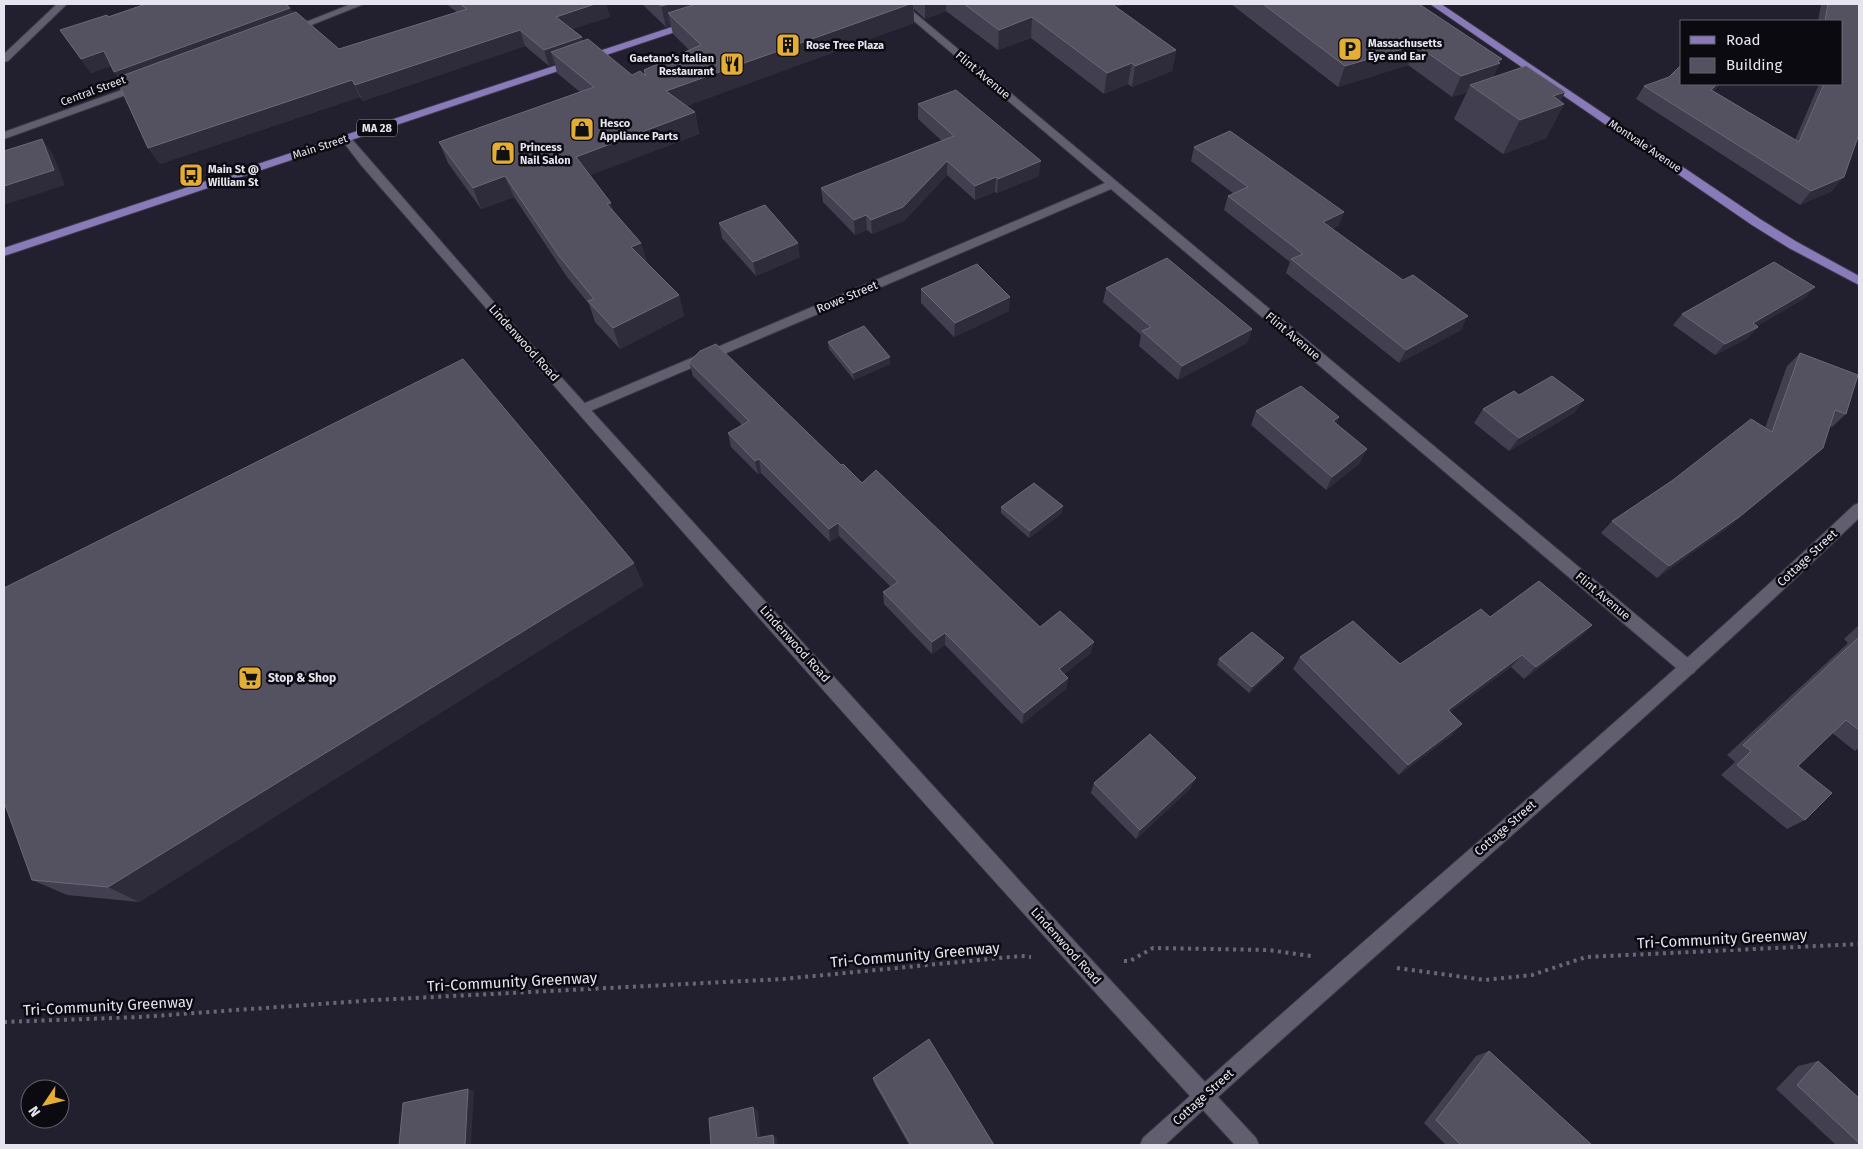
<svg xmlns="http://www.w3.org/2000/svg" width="1863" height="1149" viewBox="0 0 1863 1149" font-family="'Fira Sans',sans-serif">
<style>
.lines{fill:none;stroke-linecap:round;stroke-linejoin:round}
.street-casing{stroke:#3c3946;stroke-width:2}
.secondary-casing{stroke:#3c3946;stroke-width:2}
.primary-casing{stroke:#3c3946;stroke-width:2}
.path{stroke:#6a6775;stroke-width:4;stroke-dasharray:3 4.5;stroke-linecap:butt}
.street{fill:#615e70;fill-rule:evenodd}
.secondary{fill:#615e70;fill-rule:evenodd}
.primary{fill:#897bb9;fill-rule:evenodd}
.wall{fill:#423f50}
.shaded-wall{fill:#2e2b3b}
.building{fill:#545161;stroke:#6b6877}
.labels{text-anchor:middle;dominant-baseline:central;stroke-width:5;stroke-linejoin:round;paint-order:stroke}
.far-poi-label{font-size:11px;font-weight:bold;fill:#e6e5ef;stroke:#0b0a11;text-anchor:start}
.far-street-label{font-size:11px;fill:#e6e5ef;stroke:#0b0a11}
.shield{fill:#0b0a11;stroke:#a4a3ac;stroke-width:1}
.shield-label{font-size:11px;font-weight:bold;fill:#e6e5ef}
.street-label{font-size:12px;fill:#e6e5ef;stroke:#0b0a11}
.poi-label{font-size:12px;font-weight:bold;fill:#e6e5ef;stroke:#0b0a11;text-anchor:start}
.near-street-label{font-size:15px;fill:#e6e5ef;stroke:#0b0a11}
</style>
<rect width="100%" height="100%" fill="#221f2e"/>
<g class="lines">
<g class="street-casing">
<path id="street" d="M894 4H904L1694 663 1696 668 1694 673 1688 675 1682 673 1111 189 588 412H578L576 409 578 406 1105 183Z"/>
</g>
<g class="secondary-casing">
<g id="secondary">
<path d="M57 4H67L8 61 4 62V54Z"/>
<path d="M351 4H364L294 32 291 33 286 30Z"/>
<path d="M141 83 145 84V88L4 139V132Z"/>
<path d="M346 136 350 137 520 332 1088 956 1205 1082C1420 889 1643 704 1854 505L1859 503V518C1652 717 1432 903 1218 1097L1256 1138 1259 1145H1235L1203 1110 1165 1145H1140L1143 1138 1190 1096C909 790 634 478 361 165L341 139Z"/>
</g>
</g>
<g class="primary-casing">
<g id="primary">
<path d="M1430 4H1441L1760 219 1797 242 1859 276V285L1789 248 1752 225Z"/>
<path d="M690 21 695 24 693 26 4 256V248Z"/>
</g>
</g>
<g class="path">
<path d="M1124 961H1130L1153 948 1268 950 1311 956"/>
<path d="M1397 968 1485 980 1532 975 1586 957 1859 944"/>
<path d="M4 1022 140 1017 375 1000 783 979 1021 956 1031 957"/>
</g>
<use href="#street" class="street"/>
<use href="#secondary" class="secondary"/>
<use href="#primary" class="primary"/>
</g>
<g class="wall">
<path d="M446 4H606L610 17 571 29 583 41 632 75H645L644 70 689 50 673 34 671 26 666 27 642 4H1125L1116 7 1176 50 1172 71 1132 87 1128 84 1104 94 1031 38 998 50 946 11 925 19 914 9V23L686 106 695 112 699 134 590 175 614 212 641 243 647 263 679 295 684 316 620 349 595 322 589 304 567 277 514 197 481 209 448 163 439 142 580 92 557 73 555 64 549 66 525 46 363 101 360 97 160 164 148 148 118 78 111 66 91 73 60 30 108 17 290 8 293 13 339 49 457 12Z"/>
<path d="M1231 4H1419L1494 77 1565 92 1560 101 1564 104 1546 138 1503 154 1454 119 1467 92 1452 97 1408 65 1338 87Z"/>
<path d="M1821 4H1859L1832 191 1800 205 1636 99 1644 86 1682 84H1720L1714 91 1795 140 1819 84H1842V21H1818Z"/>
<path d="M918 104 1039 176 997 193 995 192 975 200 947 175 904 221 872 234 867 230 855 235 823 202 821 188 942 141 918 119Z"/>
<path d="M1194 147 1344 212 1338 226 1332 229 1461 330 1399 363 1286 273 1290 262 1224 210 1228 196 1234 194 1191 161Z"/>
<path d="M719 223 800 257 756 276 722 238Z"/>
<path d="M1106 288 1252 329 1247 343 1178 380 1139 346 1141 335 1103 302Z"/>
<path d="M921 289 1009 311 954 337 921 303Z"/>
<path d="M1805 298 1757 326 1758 327 1748 338 1715 355 1673 325 1682 314Z"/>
<path d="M828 342 890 364 854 380 829 349Z"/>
<path d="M1800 353 1846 414 1832 427 1830 426 1809 461 1726 529 1657 578 1601 533 1612 521 1765 428 1787 366Z"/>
<path d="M689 362 841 465 1040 627 1091 653 1064 674 1068 678 1066 689 1022 724 945 645 932 654 884 604 883 592 891 587 839 536 830 542 761 473 758 474 731 447 728 433 742 425 693 376Z"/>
<path d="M1584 400 1574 413 1509 451 1474 423 1483 409Z"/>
<path d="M1256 411 1339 417 1336 424 1360 463 1326 490 1251 425Z"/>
<path d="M1001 507 1062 513 1029 538 1001 513Z"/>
<path d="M644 585 139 902 67 895 32 880Z"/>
<path d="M1490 617 1592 625 1580 637 1524 679 1511 667 1450 712 1452 735 1399 775 1293 669 1300 657 1400 664Z"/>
<path d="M1859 625V748L1855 751 1832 733 1798 766 1805 820 1787 829 1721 775 1735 762 1727 755 1848 643 1844 639Z"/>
<path d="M1284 658 1280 664 1249 693 1217 665 1219 659Z"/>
<path d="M1094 783 1191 788 1136 839 1091 793Z"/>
<path d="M1489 1051 1592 1145H1446L1424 1123 1476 1056Z"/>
<path d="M1818 1061 1859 1098V1145H1836L1776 1089 1798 1066Z"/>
<path d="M873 1078 994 1145H909L874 1083Z"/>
</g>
<g class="shaded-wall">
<path d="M595 4H606L610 17 561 33 556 17Z"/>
<path d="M670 4H737L668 13 671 26 666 27 661 6Z"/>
<path d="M910 4H913L914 23 671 112 666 91Z"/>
<path d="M925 4H946V11L925 19Z"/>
<path d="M1097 4H1125L1096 15Z"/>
<path d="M290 8 297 22 124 86 114 72Z"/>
<path d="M1032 17 1031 38 998 50 999 30Z"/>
<path d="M520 30 525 46 363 101 355 85Z"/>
<path d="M582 37 586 54 551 52 555 64 549 66 544 50Z"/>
<path d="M1416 45 1408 65 1338 87 1345 66Z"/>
<path d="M1176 50 1172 71 1132 87 1135 66Z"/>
<path d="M104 51 114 65 91 73 81 59Z"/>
<path d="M1502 59 1492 80 1470 85 1467 92 1452 97 1461 76Z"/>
<path d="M1132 63 1128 84 1104 94 1107 73Z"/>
<path d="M352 80 360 97 160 164 148 148Z"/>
<path d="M1717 84H1720L1702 104 1711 90Z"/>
<path d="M1565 92 1558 106 1564 104 1546 138 1503 154 1520 120 1553 96Z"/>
<path d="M695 112 699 134 583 178 576 157Z"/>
<path d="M42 139 53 154 65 185 4 205V186Z"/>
<path d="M947 161V175L904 221 872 234 871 220Z"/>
<path d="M1041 161 1039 176 997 193 998 179Z"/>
<path d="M505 176 514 197 481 209 473 188Z"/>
<path d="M996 177 995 192 975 200V186Z"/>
<path d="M1844 177 1832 191 1800 205 1811 191Z"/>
<path d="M611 203 617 224 607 204Z"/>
<path d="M1344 212 1338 226 1318 236 1323 222Z"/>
<path d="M866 215 867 230 855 235 854 220Z"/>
<path d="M641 243 647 264 631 247Z"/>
<path d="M798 243 800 257 756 276 753 262Z"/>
<path d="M1815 287 1805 298 1743 334 1753 323Z"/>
<path d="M679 295 684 316 620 349 613 328Z"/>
<path d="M1010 297 1009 311 954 337 955 323Z"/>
<path d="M1468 316 1461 330 1399 363 1406 350Z"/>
<path d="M1758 327 1748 338 1715 355 1725 344Z"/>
<path d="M1252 329 1247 343 1178 380 1182 366Z"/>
<path d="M890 357V364L854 380 853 373Z"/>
<path d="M1584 400 1574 413 1509 451 1519 438Z"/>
<path d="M1339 417 1333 431V421Z"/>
<path d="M1823 448 1809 461 1726 529 1657 578 1669 566Z"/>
<path d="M1367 449 1360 463 1326 490 1332 477Z"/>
<path d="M759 459 761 473 758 474 755 461Z"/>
<path d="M1063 506 1062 513 1029 538 1030 531Z"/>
<path d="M838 523 839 536 830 542 829 529Z"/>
<path d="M634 563 644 585 139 902 108 887Z"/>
<path d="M1592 625 1580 637 1524 679 1536 667Z"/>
<path d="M945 633V645L932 654V642Z"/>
<path d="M1094 642 1091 653 1056 680 1059 669Z"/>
<path d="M1522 655 1511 667 1438 721 1448 710Z"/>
<path d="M1284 658 1280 664 1249 693 1252 687Z"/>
<path d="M1068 678 1066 689 1022 724 1024 713Z"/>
<path d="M1462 724 1452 735 1399 775 1408 765Z"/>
<path d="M1196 778 1191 788 1136 839 1140 830Z"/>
<path d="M468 1089 474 1091 471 1145H465Z"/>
<path d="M753 1107 758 1111 761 1142 757 1138Z"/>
<path d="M773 1135 777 1138 778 1145H774Z"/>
</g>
<g class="building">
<path d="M146 4H286L290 8 114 72 104 51 81 59 60 30 107 15 108 17Z"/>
<path d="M460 4H595L556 17 582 37 544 50 520 30 355 85 352 80 148 148 116 78 296 12 339 49 467 9Z"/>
<path d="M658 4H670L661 6Z"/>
<path d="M696 4H910L666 91 695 112 576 157 611 203 607 204 641 243 631 247 679 295 613 328 588 301 594 299 559 256 505 176 473 188 439 142 594 87 551 52 588 39 632 75 640 71 646 76 644 70 701 45 668 13Z"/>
<path d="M964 4H1112L1176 50 1135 66 1132 63 1107 73 1032 17 999 30Z"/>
<path d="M1263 4H1419L1502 59 1497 61 1500 63 1461 76 1416 45 1345 66Z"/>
<path d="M1828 4H1859V134L1844 177 1811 191 1644 86 1669 77 1682 64V84H1717L1711 90 1799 142 1824 84H1842V21H1825Z"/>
<path d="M1526 66 1565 92 1553 96 1564 104 1520 120 1470 85Z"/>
<path d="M956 90 1041 161 998 179 996 177 975 186 947 161 903 207 871 220 866 215 854 220 821 188 954 136 918 104Z"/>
<path d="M1230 131 1344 212 1323 222 1403 280 1413 275 1468 316 1406 350 1291 259 1303 254 1228 196 1248 187 1194 147Z"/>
<path d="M42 139 54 170 4 186V151Z"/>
<path d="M765 205 798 243 753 262 719 223Z"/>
<path d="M1167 258 1252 329 1182 366 1142 331 1151 327 1106 288Z"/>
<path d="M1774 262 1815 287 1753 323 1758 327 1725 344 1682 314Z"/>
<path d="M977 264 1010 297 955 323 921 289Z"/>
<path d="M864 326 890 357 853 373 828 342Z"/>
<path d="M716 344 841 465 843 464 862 483 876 470 1040 627 1060 611 1094 642 1059 669 1068 678 1024 713 945 633 932 642 883 592 898 582 838 523 829 529 759 459 755 461 728 433 749 421 689 362 700 351Z"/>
<path d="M1800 353 1858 375 1846 414 1835 410 1823 448 1739 517 1669 566 1612 521 1673 480 1751 419 1772 432Z"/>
<path d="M463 359 634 563 108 887 32 880 4 802V588Z"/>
<path d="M1552 376 1584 400 1519 438 1483 409 1514 391 1519 395Z"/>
<path d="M1301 386 1339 417 1333 421 1367 449 1332 477 1256 411Z"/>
<path d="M1034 483 1063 506 1030 531 1001 507Z"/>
<path d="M1539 581 1592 625 1536 667 1522 655 1448 710 1462 724 1408 765 1300 657 1353 621 1400 664 1481 609 1490 617Z"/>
<path d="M1252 632 1284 658 1252 687 1219 659Z"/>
<path d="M1859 637V730L1846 720 1798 766 1832 793 1805 820 1737 765 1751 751 1743 745Z"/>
<path d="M1150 734 1196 778 1140 830 1094 783Z"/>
<path d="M929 1039 994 1145H911L873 1078Z"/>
<path d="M1489 1051 1592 1145H1461L1436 1120Z"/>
<path d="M1818 1061 1859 1098V1143L1797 1085Z"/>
<path d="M468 1089 465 1145H399L403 1103Z"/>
<path d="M753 1107 757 1138 773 1135 774 1145H711L709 1118Z"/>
</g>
<defs>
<g id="building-square" transform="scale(1.25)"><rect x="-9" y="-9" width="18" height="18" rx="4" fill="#e4ae35" stroke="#0b0a11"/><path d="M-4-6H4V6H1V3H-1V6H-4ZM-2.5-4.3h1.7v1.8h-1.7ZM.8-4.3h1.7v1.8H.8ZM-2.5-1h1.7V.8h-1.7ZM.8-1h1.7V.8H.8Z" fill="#111"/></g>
<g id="parking-square" transform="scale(1.25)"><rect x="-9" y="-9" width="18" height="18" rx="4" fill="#e4ae35" stroke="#0b0a11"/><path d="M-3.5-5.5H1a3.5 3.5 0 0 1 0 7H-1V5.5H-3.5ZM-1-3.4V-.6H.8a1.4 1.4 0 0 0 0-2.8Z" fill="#111"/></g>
<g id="restaurant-square" transform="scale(1.25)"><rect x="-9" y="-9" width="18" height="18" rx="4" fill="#e4ae35" stroke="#0b0a11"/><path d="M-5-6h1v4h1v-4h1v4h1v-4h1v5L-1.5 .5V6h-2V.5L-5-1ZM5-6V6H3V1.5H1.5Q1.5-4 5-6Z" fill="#111"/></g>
<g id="shop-square" transform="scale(1.25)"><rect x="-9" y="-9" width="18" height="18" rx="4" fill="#e4ae35" stroke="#0b0a11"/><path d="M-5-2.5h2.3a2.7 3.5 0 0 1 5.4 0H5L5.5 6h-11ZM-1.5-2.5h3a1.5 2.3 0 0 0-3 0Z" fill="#111"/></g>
<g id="bus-square" transform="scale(1.25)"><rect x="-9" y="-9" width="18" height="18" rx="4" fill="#e4ae35" stroke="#0b0a11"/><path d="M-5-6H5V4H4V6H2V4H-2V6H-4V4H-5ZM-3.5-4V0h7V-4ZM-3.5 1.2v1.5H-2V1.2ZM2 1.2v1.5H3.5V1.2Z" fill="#111"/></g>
<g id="supermarket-square" transform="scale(1.25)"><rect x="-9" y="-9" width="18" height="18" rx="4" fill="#e4ae35" stroke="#0b0a11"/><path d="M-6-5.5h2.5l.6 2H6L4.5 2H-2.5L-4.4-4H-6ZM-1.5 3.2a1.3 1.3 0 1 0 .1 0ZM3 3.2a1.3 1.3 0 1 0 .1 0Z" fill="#111"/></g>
</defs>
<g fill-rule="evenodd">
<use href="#building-square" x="788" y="45"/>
<use href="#parking-square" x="1350" y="49"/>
<use href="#restaurant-square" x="732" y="64"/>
<use href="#shop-square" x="582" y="129"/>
<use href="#shop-square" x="503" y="153"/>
<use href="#bus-square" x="191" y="175"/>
<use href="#supermarket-square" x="250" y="678"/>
</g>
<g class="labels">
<g class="far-poi-label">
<text x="1368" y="43">Massachusetts<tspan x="1368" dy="13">Eye and Ear</tspan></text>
<text x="806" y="45">Rose Tree Plaza</text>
<text x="714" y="58" text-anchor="end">Gaetano's Italian<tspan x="714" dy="13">Restaurant</tspan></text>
<text x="600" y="123">Hesco<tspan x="600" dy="13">Appliance Parts</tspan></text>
<text x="520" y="147">Princess<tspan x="520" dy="13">Nail Salon</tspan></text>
<text x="208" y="169">Main St @<tspan x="208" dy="13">William St</tspan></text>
</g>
<g class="far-street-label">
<text transform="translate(93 91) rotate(-20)">Central Street</text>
<text transform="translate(1645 146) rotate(34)">Montvale Avenue</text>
<text transform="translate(320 147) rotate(-18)">Main Street</text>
</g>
<rect class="shield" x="357" y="119.5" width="40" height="17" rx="4"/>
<g class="shield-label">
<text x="377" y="128">MA 28</text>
</g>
<g class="street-label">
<text transform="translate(983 75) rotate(40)">Flint Avenue</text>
<text transform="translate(847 297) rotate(-23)">Rowe Street</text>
<text transform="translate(1293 336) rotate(40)">Flint Avenue</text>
<text transform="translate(524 343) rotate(48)">Lindenwood Road</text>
<text transform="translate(1807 558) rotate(-43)">Cottage Street</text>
<text transform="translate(1603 596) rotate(40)">Flint Avenue</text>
<text transform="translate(795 644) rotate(48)">Lindenwood Road</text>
<text transform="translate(1505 828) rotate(-41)">Cottage Street</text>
<text transform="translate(1066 946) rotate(48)">Lindenwood Road</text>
<text transform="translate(1203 1097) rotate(-42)">Cottage Street</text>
</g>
<g class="poi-label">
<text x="268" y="678">Stop &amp; Shop</text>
</g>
<g class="near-street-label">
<text transform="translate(1722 939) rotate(-3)">Tri-Community Greenway</text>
<text transform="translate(915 955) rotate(-5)">Tri-Community Greenway</text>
<text transform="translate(512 982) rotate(-3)">Tri-Community Greenway</text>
<text transform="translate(108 1006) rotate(-3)">Tri-Community Greenway</text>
</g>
</g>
<rect width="1863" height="1149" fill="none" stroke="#e6e5ef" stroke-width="10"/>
<rect x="1680" y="20" width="162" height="65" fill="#0b0a11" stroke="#63626a"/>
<rect x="1690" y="36" width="25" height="8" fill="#897bb9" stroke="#63626a"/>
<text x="1726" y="45" font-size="15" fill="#e6e5ef">Road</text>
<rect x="1690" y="58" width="25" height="15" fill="#545161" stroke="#63626a"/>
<text x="1726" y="70" font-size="15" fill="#e6e5ef">Building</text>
<g transform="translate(45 1104) rotate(235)"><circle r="24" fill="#0b0a11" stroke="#63626a"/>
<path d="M0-4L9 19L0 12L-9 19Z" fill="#e4ae35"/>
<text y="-8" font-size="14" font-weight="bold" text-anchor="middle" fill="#e6e5ef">N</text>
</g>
</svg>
